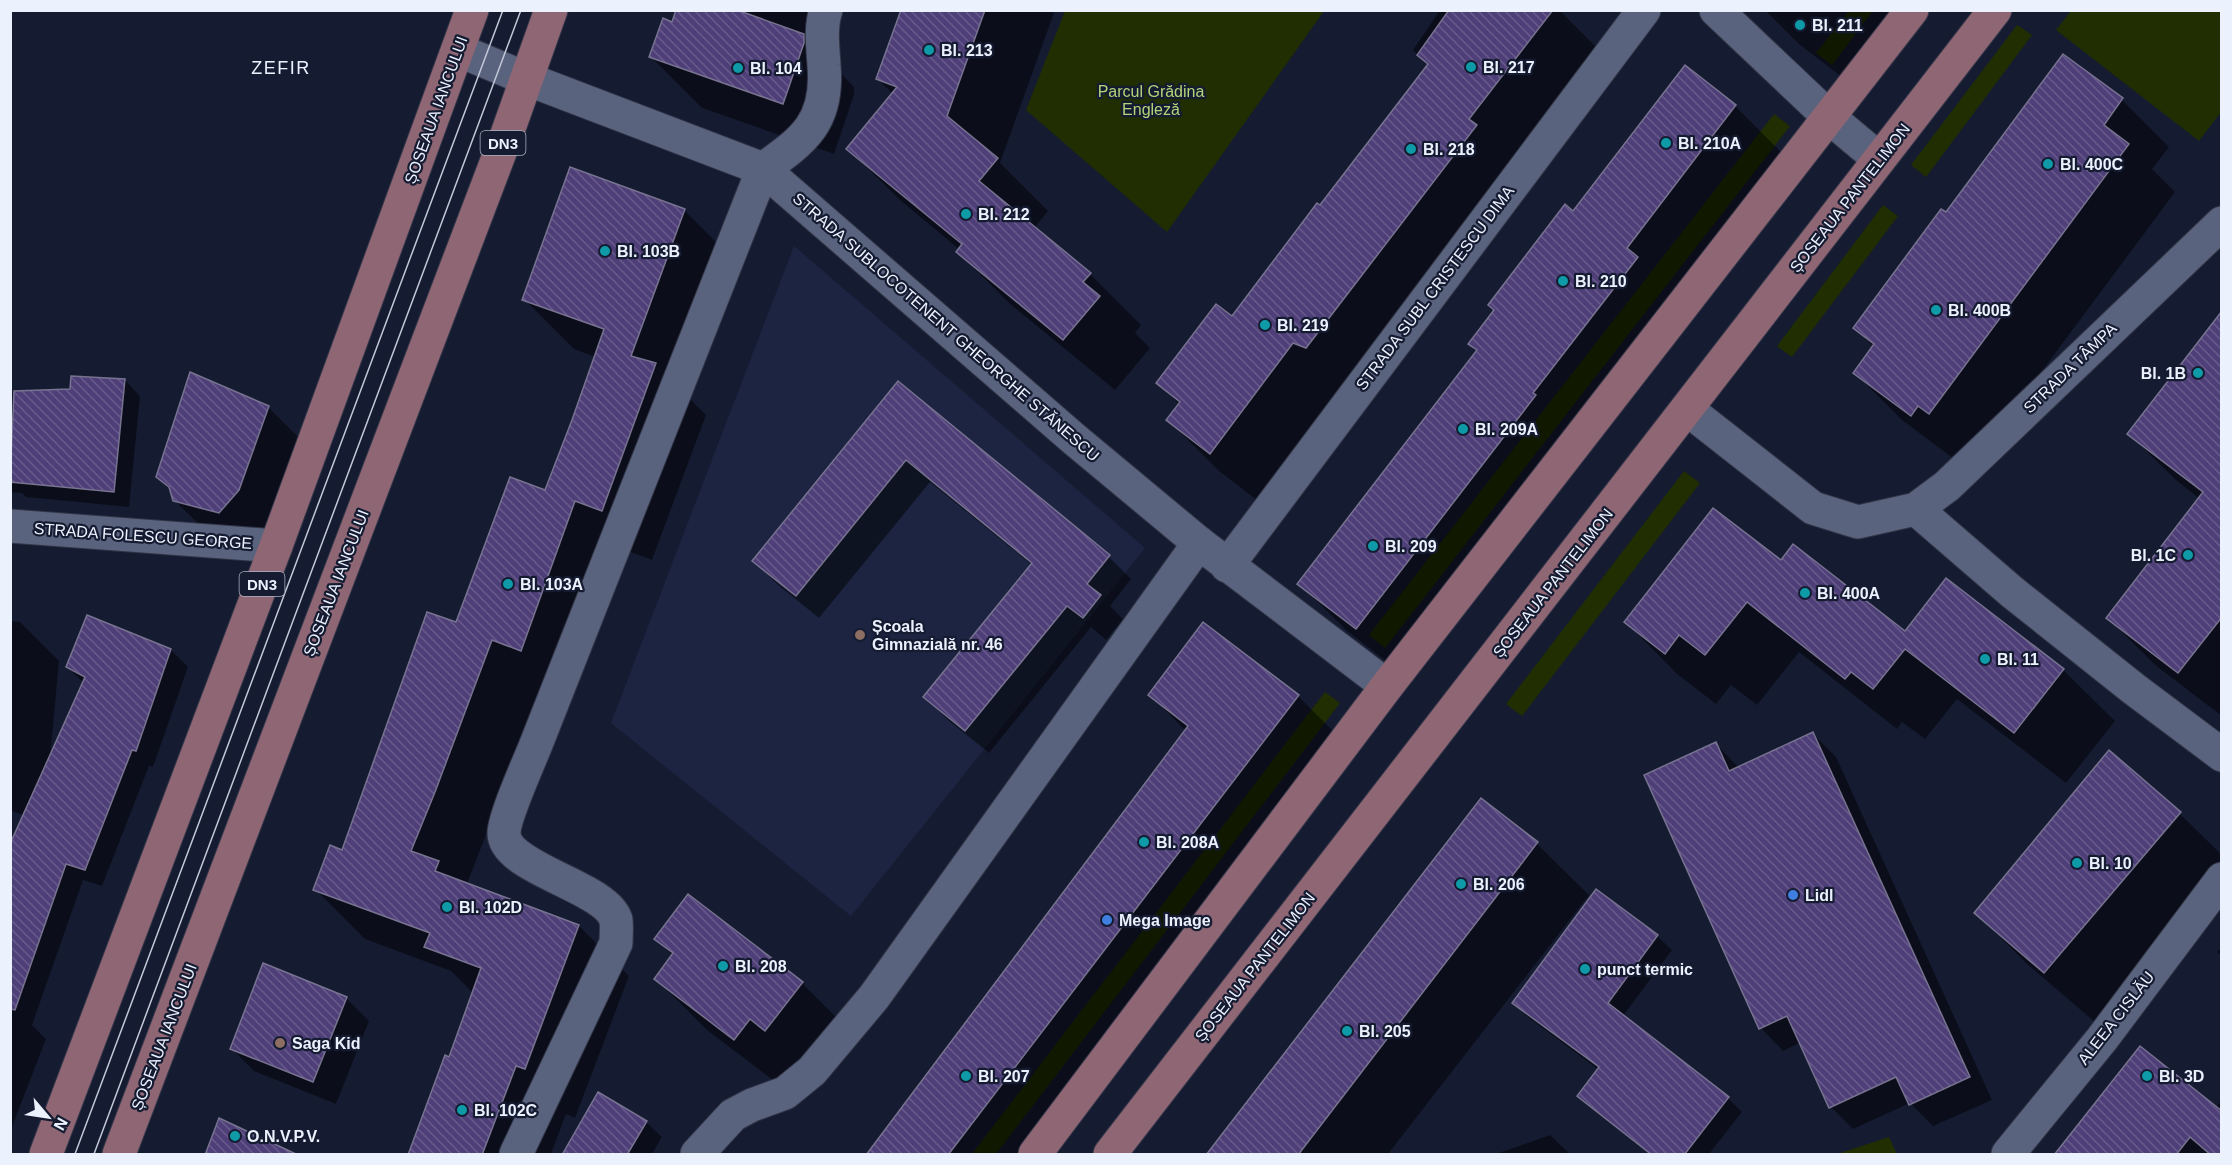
<svg xmlns="http://www.w3.org/2000/svg" width="2232" height="1165" viewBox="0 0 2232 1165" font-family="Arial,sans-serif">
<style>
.built{fill:#1c2441}
.green{fill:#202e01}
.shadow{fill:#0007}
.building{fill:url(#building-back-hatch);stroke:#787390;stroke-width:1.5}
.lines{fill:none;stroke-linecap:round;stroke-linejoin:round}
.street-casing{stroke:#323547;stroke-width:35}
.primary-casing{stroke:#323547;stroke-width:35}
.street{stroke:#5a637e;stroke-width:33}
.primary{stroke:#8e6674;stroke-width:33}
.tram{stroke:#c3c8d7;stroke-width:1.5}
.culture-dot{fill:#0f9aa8;stroke:#151c32;stroke-width:2}
.education-dot{fill:#8d6e63;stroke:#151c32;stroke-width:2}
.shop-dot{fill:#3f7fe0;stroke:#151c32;stroke-width:2}
.labels{text-anchor:middle;dominant-baseline:central;stroke-width:4.5;stroke-linejoin:round;paint-order:stroke}
.shield{fill:#151c32;stroke:#acb1c1;stroke-width:1.5}
.shield-label{font-size:15px;font-weight:bold;fill:#ecf1fe}
.poi-label{font-size:16px;font-weight:bold;fill:#ecf1fe;stroke:#151c32;text-anchor:start}
.park-label{font-size:16px;fill:#b2d377;stroke:#151c32}
.street-label{font-size:16px;fill:#ecf1fe;stroke:#151c32}
.neighbourhood-label{font-size:18px;letter-spacing:1.5px;fill:#ecf1fe;stroke:#151c32}
</style>
<defs>
<pattern id="building-back-hatch" width="6" height="6" patternUnits="userSpaceOnUse" patternTransform="scale(1.5)"><rect width="6" height="6" fill="#4e3f78"/><path d="M-1 5l2 2M0 0l6 6M5-1l2 2" fill="none" stroke="#685b8c"/></pattern>
</defs>
<rect width="100%" height="100%" fill="#151c32"/>
<path class="built" d="M794 246 1145 548 851 916 611 723Z"/>
<g class="green">
<path d="M1065 11V10L1324 11 1167 232 1026 110Z"/>
<path d="M1849 11H1873L1832 65 1816 53Z"/>
<path d="M2071 11H2221V112L2199 141 2056 30Z"/>
<path d="M2017 25 2032 35 1926 177 1911 165Z"/>
<path d="M1774 114 1790 126 1385 648 1369 635Z"/>
<path d="M1883 205 1898 216 1792 357 1777 346Z"/>
<path d="M1684 471 1700 483 1522 716 1506 704Z"/>
<path d="M1325 692 1340 703 996 1154H972Z"/>
<path d="M1889 1137 1897 1154H1837Z"/>
</g>
<g class="shadow">
<path d="M678 10H821L810 42 854 87V95L834 154 702 108 651 57 673 24Z"/>
<path d="M903 10H1055L1000 163 1048 211 1034 228 1090 274 1141 325 1135 333 1150 348 1115 390 1009 303 958 252 960 250 900 200 848 149 893 94 878 79Z"/>
<path d="M1440 10H1559L1607 58 1262 504 1219 471 1168 420 1180 405 1158 383 1232 318 1429 66 1413 50Z"/>
<path d="M1765 10H1909L1852 85 1799 44Z"/>
<path d="M2064 56 2122 100 2169 147 2152 169 2175 192 1976 460 1958 462 1902 420 1855 373 1874 347 1855 328 1946 214Z"/>
<path d="M1685 67 1735 106 1782 153 1404 675 1346 630 1299 583 1478 352 1470 344Z"/>
<path d="M684 210 734 260 685 394 706 415 652 560 625 550 542 689 467 884 579 926 629 976 575 1118 566 1114 551 1154H409L449 1059 473 993 451 971 365 939 315 889 343 852 457 624 546 492 595 357 574 349 524 299Z"/>
<path d="M2222 314V716L2155 665 2108 618 2200 499 2176 480 2129 434Z"/>
<path d="M125 380 140 396 129 507 26 497 22 493 10 492V425L72 391Z"/>
<path d="M898 383 1109 557 1131 579 1110 606 1123 619 1106 640 1091 627 989 753 948 720 925 697 1032 565 930 482 819 618 777 584 754 561Z"/>
<path d="M268 407 307 446 277 529 214 539 174 500 172 490 158 476Z"/>
<path d="M1781 562 1905 633 1946 580 2063 670 2115 721 2066 783 1957 699 1925 739 1902 722 1897 729 1799 652 1757 705 1731 685 1716 704 1677 674 1626 622Z"/>
<path d="M10 621 20 622 59 661 50 758 84 683 67 667 171 650 188 667 153 767 149 766 102 886 83 880 32 1025 46 1039 10 1132V847L25 816 10 810Z"/>
<path d="M1150 695 1298 696 1349 747 1037 1154H868L1186 731Z"/>
<path d="M1813 734 1836 757 1992 1100 1933 1126 1910 1103 1853 1129 1831 1107 1801 1042 1783 1051 1761 1028 1716 744 1739 768Z"/>
<path d="M2109 752 2180 814 2222 855V876L2096 1023 2027 964 1976 913Z"/>
<path d="M1481 800 1537 844 1589 895 1388 1154H1218Z"/>
<path d="M1596 891 1657 936 1672 950 1623 1016 1728 1098 1742 1112 1709 1154H1651L1594 1110 1579 1095 1599 1070 1528 1017 1514 1003Z"/>
<path d="M656 939 802 983 853 1034 786 1090 707 1030 656 979 673 956Z"/>
<path d="M2222 947V956L2217 952Z"/>
<path d="M346 998 369 1021 336 1104 254 1071 231 1048Z"/>
<path d="M2222 1100V1154H2056L2215 1108Z"/>
<path d="M646 1122 662 1137 652 1154H564Z"/>
<path d="M1550 1135 1570 1154H1496Z"/>
</g>
<g class="building">
<path d="M676 10H737L804 34V43L783 104 649 57 663 18 672 22Z"/>
<path d="M901 10H985L947 116 998 158 979 181 1091 273 1083 282 1100 296 1063 340 956 252 962 244 846 149 897 87 876 79Z"/>
<path d="M1449 10H1553L1469 119 1477 125 1306 348 1293 343 1210 454 1166 420 1180 402 1156 383 1216 304 1232 316 1317 203 1320 205 1428 64 1417 55Z"/>
<path d="M2063 54 2123 98 2104 125 2129 144 1929 414 1918 406 1911 416 1853 373 1874 344 1853 328 1941 209 1946 212Z"/>
<path d="M1685 65 1736 105 1627 248 1638 257 1533 393 1536 395 1356 629 1297 584 1477 350 1468 344 1494 310 1488 305 1565 204 1573 211Z"/>
<path d="M570 167 685 209 631 356 656 363 602 511 575 501 521 651 492 640 435 792 411 851 439 861 435 871 579 925 525 1069 516 1066 482 1155H408L445 1055 449 1057 481 968 424 947 430 933 313 890 330 845 342 850 427 612 456 622 510 477 545 490 572 420 604 329 522 300Z"/>
<path d="M2222 311V617L2178 673 2106 618 2203 492 2127 434Z"/>
<path d="M190 372 269 406 239 490 219 513 173 501 169 487 156 477Z"/>
<path d="M71 376 125 379 114 492 10 482 14 391 70 389Z"/>
<path d="M898 381 1110 555 1087 584 1101 595 1083 618 1067 606 965 731 923 697 1032 563 906 460 796 596 752 561Z"/>
<path d="M1713 508 1781 560 1793 544 1905 631 1946 578 2064 669 2014 733 1905 649 1873 689 1851 672 1845 679 1747 602 1705 655 1679 635 1665 654 1624 622Z"/>
<path d="M87 615 171 649 136 751 132 750 85 870 66 864 15 1010 10 1009V844L85 677 66 667Z"/>
<path d="M1203 622 1299 695 948 1155H866L1188 726 1148 695Z"/>
<path d="M1813 732 1970 1077 1909 1105 1896 1077 1829 1108 1787 1016 1759 1029 1644 775 1716 742 1729 771Z"/>
<path d="M2109 750 2181 812 2044 973 1974 913Z"/>
<path d="M1481 798 1538 842 1298 1155H1206Z"/>
<path d="M1596 889 1658 935 1608 1003 1729 1097 1684 1155H1652L1577 1096 1599 1067 1512 1003Z"/>
<path d="M688 894 803 982 765 1031 750 1019 734 1040 654 979 673 953 654 939Z"/>
<path d="M263 963 347 997 313 1082 230 1049Z"/>
<path d="M2140 1046 2222 1111V1155H2211L2190 1137 2176 1155H2054Z"/>
<path d="M598 1092 647 1121 627 1155H562Z"/>
<path d="M219 1118 298 1155H205Z"/>
</g>
<g class="lines">
<g class="street-casing">
<g id="street">
<path d="M1716 10 1830 118 1879 159"/>
<path d="M458 50 527 79 763 169 1074 439 1199 543 1387 686"/>
<path d="M1687 409 1813 508 1858 522 1916 509 1947 486 2222 223"/>
<path d="M1916 509 2012 592 2134 689 2222 755"/>
<path d="M10 526 276 546"/>
<path d="M1227 566 1644 10"/>
<path d="M516 1154 616 943C616 936 617 927 616 920 606 886 504 869 504 833 504 818 528 764 535 747L763 169C804 140 829 122 824 65 823 48 820 27 826 10"/>
<path d="M697 1154 733 1115 752 1105 785 1093 812 1071 874 997 1199 543"/>
<path d="M2008 1154 2102 1039 2222 879"/>
</g>
</g>
<g class="primary-casing">
<g id="primary">
<path d="M46 1154 276 546 472 10"/>
<path d="M119 1154 507 134 551 10"/>
<path d="M1035 1154 1387 686 1912 10"/>
<path d="M1110 1154 1995 10"/>
</g>
</g>
<use href="#street" class="street"/>
<use href="#primary" class="primary"/>
<g class="tram">
<path d="M75 1154 503 10"/>
<path d="M94 1154 521 10"/>
</g>
</g>
<g class="culture-dot">
<circle cx="1800" cy="25" r="6"/>
<circle cx="929" cy="50" r="6"/>
<circle cx="1471" cy="67" r="6"/>
<circle cx="738" cy="68" r="6"/>
<circle cx="1666" cy="143" r="6"/>
<circle cx="1411" cy="149" r="6"/>
<circle cx="2048" cy="164" r="6"/>
<circle cx="966" cy="214" r="6"/>
<circle cx="605" cy="251" r="6"/>
<circle cx="1563" cy="281" r="6"/>
<circle cx="1936" cy="310" r="6"/>
<circle cx="1265" cy="325" r="6"/>
<circle cx="2198" cy="373" r="6"/>
<circle cx="1463" cy="429" r="6"/>
<circle cx="1373" cy="546" r="6"/>
<circle cx="2188" cy="555" r="6"/>
<circle cx="508" cy="584" r="6"/>
<circle cx="1805" cy="593" r="6"/>
<circle cx="1985" cy="659" r="6"/>
<circle cx="1144" cy="842" r="6"/>
<circle cx="2077" cy="863" r="6"/>
<circle cx="1461" cy="884" r="6"/>
<circle cx="447" cy="907" r="6"/>
<circle cx="723" cy="966" r="6"/>
<circle cx="1585" cy="969" r="6"/>
<circle cx="1347" cy="1031" r="6"/>
<circle cx="966" cy="1076" r="6"/>
<circle cx="2147" cy="1076" r="6"/>
<circle cx="462" cy="1110" r="6"/>
<circle cx="235" cy="1136" r="6"/>
</g>
<g class="education-dot">
<circle cx="860" cy="635" r="6"/>
<circle cx="280" cy="1043" r="6"/>
</g>
<g class="shop-dot">
<circle cx="1793" cy="895" r="6"/>
<circle cx="1107" cy="920" r="6"/>
</g>
<g class="labels">
<g class="shield">
<rect x="480.5" y="131" width="45" height="24" rx="4.5"/>
<rect x="239.5" y="572" width="45" height="24" rx="4.5"/>
</g>
<g class="shield-label">
<text x="503" y="143">DN3</text>
<text x="262" y="584">DN3</text>
</g>
<g class="poi-label">
<text x="1812" y="25">Bl. 211</text>
<text x="941" y="50">Bl. 213</text>
<text x="1483" y="67">Bl. 217</text>
<text x="750" y="68">Bl. 104</text>
<text x="1678" y="143">Bl. 210A</text>
<text x="1423" y="149">Bl. 218</text>
<text x="2060" y="164">Bl. 400C</text>
<text x="978" y="214">Bl. 212</text>
<text x="617" y="251">Bl. 103B</text>
<text x="1575" y="281">Bl. 210</text>
<text x="1948" y="310">Bl. 400B</text>
<text x="1277" y="325">Bl. 219</text>
<text x="2186" y="373" text-anchor="end">Bl. 1B</text>
<text x="1475" y="429">Bl. 209A</text>
<text x="1385" y="546">Bl. 209</text>
<text x="2176" y="555" text-anchor="end">Bl. 1C</text>
<text x="520" y="584">Bl. 103A</text>
<text x="1817" y="593">Bl. 400A</text>
<text x="872" y="626">Școala<tspan x="872" dy="18">Gimnazială nr. 46</tspan></text>
<text x="1997" y="659">Bl. 11</text>
<text x="1156" y="842">Bl. 208A</text>
<text x="2089" y="863">Bl. 10</text>
<text x="1473" y="884">Bl. 206</text>
<text x="1805" y="895">Lidl</text>
<text x="459" y="907">Bl. 102D</text>
<text x="1119" y="920">Mega Image</text>
<text x="735" y="966">Bl. 208</text>
<text x="1597" y="969">punct termic</text>
<text x="1359" y="1031">Bl. 205</text>
<text x="292" y="1043">Saga Kid</text>
<text x="978" y="1076">Bl. 207</text>
<text x="2159" y="1076">Bl. 3D</text>
<text x="474" y="1110">Bl. 102C</text>
<text x="247" y="1136">O.N.V.P.V.</text>
</g>
<g class="park-label">
<text x="1151" y="91">Parcul Grădina<tspan x="1151" dy="18">Engleză</tspan></text>
</g>
<g class="street-label">
<text transform="translate(436 110) rotate(-70)">ȘOSEAUA IANCULUI</text>
<text transform="translate(1850 198) rotate(-52)">ȘOSEAUA PANTELIMON</text>
<text transform="translate(1435 288) rotate(-53)">STRADA SUBL CRISTESCU DIMA</text>
<text transform="translate(946 327) rotate(41)">STRADA SUBLOCOTENENT GHEORGHE STĂNESCU</text>
<text transform="translate(2070 368) rotate(-44)">STRADA TÂMPA</text>
<text transform="translate(143 536) rotate(4)">STRADA FOLESCU GEORGE</text>
<text transform="translate(336 583) rotate(-69)">ȘOSEAUA IANCULUI</text>
<text transform="translate(1553 583) rotate(-52)">ȘOSEAUA PANTELIMON</text>
<text transform="translate(1255 967) rotate(-52)">ȘOSEAUA PANTELIMON</text>
<text transform="translate(2116 1018) rotate(-52)">ALEEA CISLĂU</text>
<text transform="translate(164 1037) rotate(-69)">ȘOSEAUA IANCULUI</text>
</g>
<g class="neighbourhood-label">
<text x="281" y="68">ZEFIR</text>
</g>
</g>
<rect width="2232" height="1165" fill="none" stroke="#ecf1fe" stroke-width="24"/>
<g transform="translate(48 1117) rotate(119)" stroke="#151c32" stroke-width="4.5" paint-order="stroke">
<path d="M0-4.5L10 22L0 15L-10 22Z" fill="#ecf1fe"/>
<text y="-9" font-size="16" font-weight="bold" text-anchor="middle" fill="#ecf1fe">N</text>
</g>
</svg>
